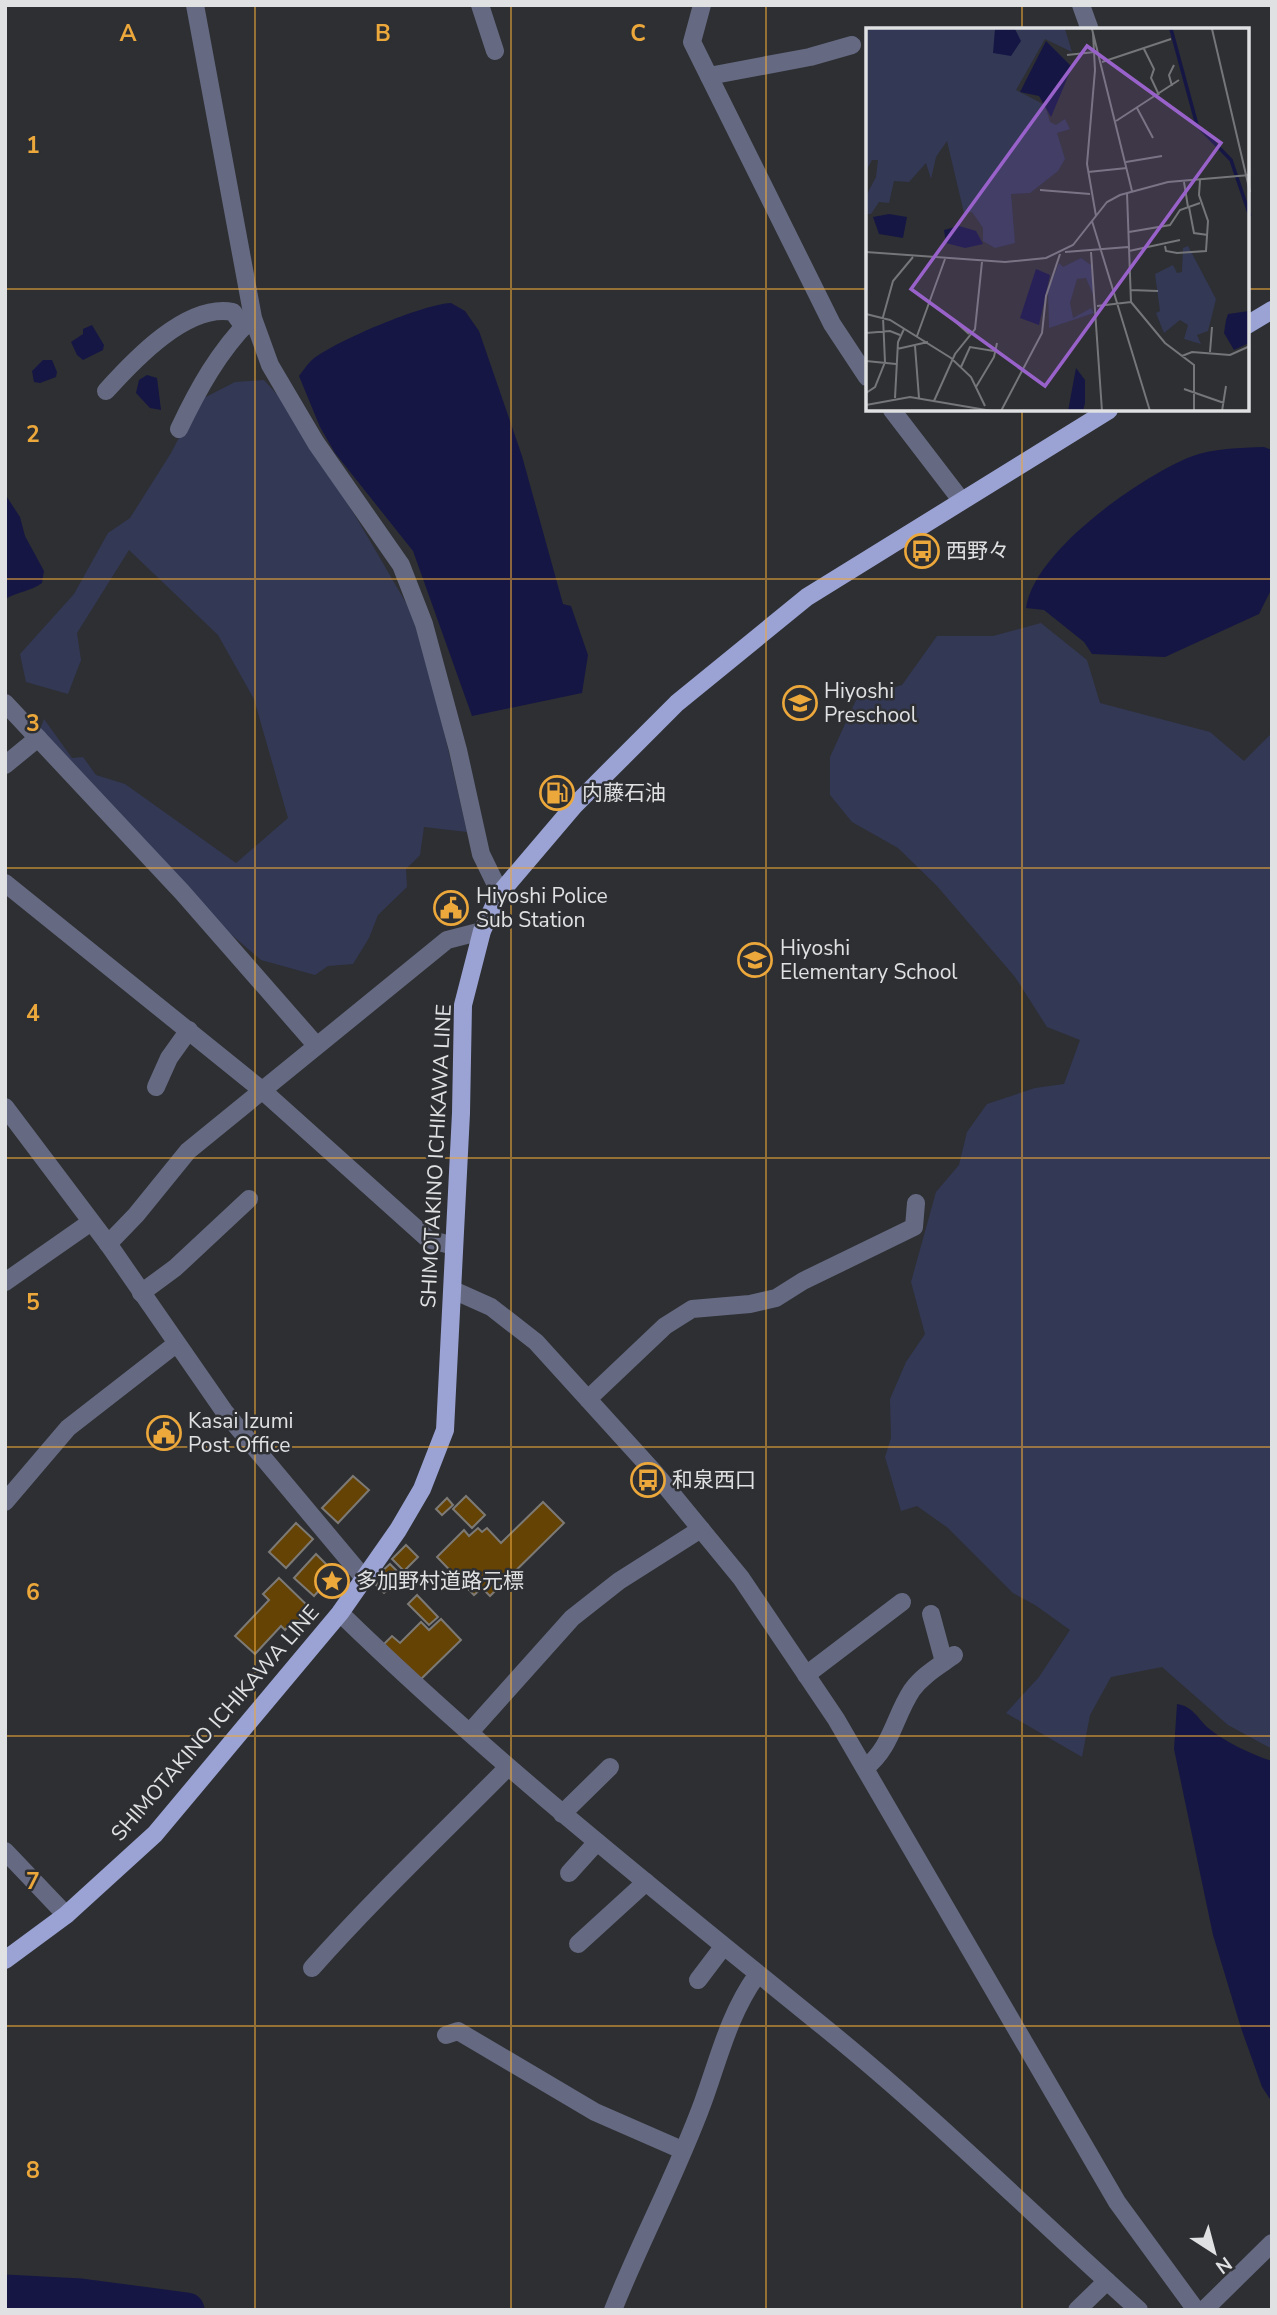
<svg xmlns="http://www.w3.org/2000/svg" width="1277" height="2315" viewBox="0 0 1277 2315" font-family="'Nunito Sans','Noto Sans JP',sans-serif">
<style>
.green{fill:#333855}
.water{fill:#151644}
.lines{fill:none;stroke-linecap:round;stroke-linejoin:round}
.river{stroke:#151644;stroke-width:35}
.building{fill:#654304;stroke:#7d7a76;stroke-width:2}
.minor{stroke:#656a82;stroke-width:18}
.major{stroke:#9ba3d4;stroke-width:18}
.grid{fill:none;stroke:#eda83b;stroke-width:2;stroke-opacity:0.55}
.labels{text-anchor:middle;dominant-baseline:central;stroke-width:5;stroke-linejoin:round;paint-order:stroke}
.poi-label{font-size:21px;fill:#e0e1e3;stroke:#2e2f32;text-anchor:start}
.street-label{font-size:21px;fill:#e0e1e3;stroke:#2e2f32}
.inset-river{fill:none;stroke:#151644;stroke-width:3.5}
.inset-road{fill:none;stroke:#757679;stroke-width:2}
.view{fill:#9962ca;fill-opacity:0.15;stroke:#9962ca;stroke-width:3.5}
.inset-edge{fill:none;stroke:#e0e1e3;stroke-width:3.5}
.grid-label{font-size:23px;text-anchor:middle;font-weight:bold;fill:#eda83b;stroke:#2e2f32;stroke-width:5;stroke-linejoin:round;paint-order:stroke}
</style>
<rect width="100%" height="100%" fill="#2e2f32"/>
<g class="green">
<path d="M264 380 283 401 359 522 413 615 438 705 467 832 424 827 420 855 406 869 407 887 378 915 369 938 353 964 328 966 315 975 261 960 212 918 39 732 44 719 72 758 83 757 96 775 125 784 236 863 288 818 254 699 218 635 129 550 77 633 81 660 68 694 26 682 20 654 74 594 108 533 130 518 171 453 198 401 235 382Z"/>
<path d="M1041 623 1087 660 1100 703 1210 732 1244 761 1272 733V1749L1228 1725 1162 1667 1111 1677 1090 1715 1082 1757 1006 1713 1039 1677 1070 1630 1035 1605 1013 1593 948 1528 917 1506 901 1511 885 1457 891 1438 890 1399 906 1362 925 1334 911 1282 936 1192 959 1165 967 1132 987 1104 1035 1088 1064 1084 1080 1040 1047 1027 1015 977 937 886 898 848 852 822 830 795V757L856 700 902 685 937 636H993Z"/>
</g>
<g class="water">
<path d="M451 303 465 311 479 331 522 456 563 604 571 606 588 655 582 693 472 716 413 551 335 453 320 427 299 376C303 371 308 363 313 359 336 341 423 304 451 303Z"/>
<path d="M92 325 104 345 103 350 83 360 77 355 71 342 83 334V329Z"/>
<path d="M43 360H52L57 372 56 377 40 383 34 382 32 371Z"/>
<path d="M147 375 157 378 161 410 150 408 136 393 139 380Z"/>
<path d="M1264 447 1272 450V588L1259 614 1165 657 1092 654 1084 642 1044 610 1026 608C1034 551 1139 478 1190 457 1213 448 1240 448 1264 447Z"/>
<path d="M5 494 20 517 25 536 44 571 42 583C31 591 17 592 5 599Z"/>
<path d="M1177 1704C1192 1706 1198 1718 1207 1727 1225 1742 1250 1754 1272 1761V2102L1262 2087 1241 2028 1213 1935 1174 1749Z"/>
</g>
<g class="lines">
<path class="river" d="M5 2292 81 2296 187 2310"/>
</g>
<g class="building">
<path d="M353 1476 369 1490 338 1523 322 1508Z"/>
<path d="M466 1496 485 1515 472 1528 453 1509Z"/>
<path d="M447 1498 453 1505 442 1515 436 1509Z"/>
<path d="M543 1502 564 1523 490 1596 482 1588 474 1595 437 1557 464 1530 469 1536 478 1528 482 1532 487 1528 501 1543Z"/>
<path d="M296 1523 313 1539 286 1568 269 1552Z"/>
<path d="M406 1545 418 1557 404 1571 392 1559Z"/>
<path d="M316 1554 328 1566 323 1572 330 1578 314 1596 294 1578Z"/>
<path d="M390 1564 401 1575 391 1585 380 1573Z"/>
<path d="M279 1578 311 1609 295 1625 292 1622 285 1630 281 1626 255 1654 235 1636 269 1600 263 1594Z"/>
<path d="M383 1579 391 1587 384 1593 376 1585Z"/>
<path d="M417 1595 438 1617 429 1625 408 1604Z"/>
<path d="M441 1619 461 1640 420 1680 384 1644 392 1636 400 1643 421 1622 429 1630Z"/>
</g>
<g class="lines">
<g class="minor">
<path d="M195 5 253 318 270 365 316 443 401 565 424 624 458 750 481 854 500 893"/>
<path d="M480 5 495 51"/>
<path d="M702 5 692 42 832 324 867 377"/>
<path d="M1081 5 1090 30"/>
<path d="M709 76 810 57 852 45"/>
<path d="M106 391C134 360 187 303 233 312L244 327"/>
<path d="M892 410 961 500"/>
<path d="M179 429C198 389 219 351 250 320"/>
<path d="M5 703 182 892 316 1045"/>
<path d="M5 765 38 738"/>
<path d="M5 883 263 1091 428 1239 454 1246"/>
<path d="M156 1087 169 1058 189 1030"/>
<path d="M5 1107 109 1245 224 1411 363 1577"/>
<path d="M108 1244 136 1215 188 1151 447 940 482 931"/>
<path d="M5 1282 91 1222"/>
<path d="M453 1290 491 1307 536 1342 654 1472 741 1578 836 1719 1117 2202 1196 2310"/>
<path d="M141 1293 175 1268 249 1199"/>
<path d="M588 1399 665 1326 692 1309 750 1304 776 1298 803 1281 914 1227 916 1203"/>
<path d="M5 1502 68 1428 176 1344"/>
<path d="M340 1613C494 1763 663 1896 830 2032 937 2119 1036 2218 1139 2310"/>
<path d="M931 1614 944 1662"/>
<path d="M806 1675 902 1602"/>
<path d="M470 1732 572 1618 619 1581 701 1529"/>
<path d="M865 1768C892 1747 894 1717 912 1690 923 1675 939 1666 954 1655"/>
<path d="M562 1814 610 1767"/>
<path d="M5 1851 66 1915"/>
<path d="M569 1873 597 1842"/>
<path d="M578 1944 646 1882"/>
<path d="M312 1968C374 1898 442 1834 508 1767"/>
<path d="M698 1980 723 1947"/>
<path d="M446 2035 458 2031 595 2112 682 2150"/>
<path d="M613 2310C641 2240 677 2173 703 2102 719 2058 729 2014 757 1975"/>
<path d="M1077 2310 1107 2281"/>
<path d="M1204 2310 1272 2243"/>
</g>
<g class="major">
<path d="M1247 325 1272 310"/>
<path d="M5 1960 66 1915 155 1834 340 1613 398 1530 422 1489 445 1430 461 1113 463 1005 482 931 500 893 574 806 677 703 807 597 1109 410"/>
</g>
</g>
<path class="grid" d="M255 5V2310M511 5V2310M766 5V2310M1022 5V30M5 289H867M1247 289H1272M1022 410V2310M5 579H1272M5 868H1272M5 1158H1272M5 1447H1272M5 1736H1272M5 2026H1272"/>
<defs>
<g id="bus-ring" transform="scale(1.75)"><circle r="9.5" fill="#2e2f32" stroke="#eda83b" stroke-width="1.5"/><path d="M-5-6H5V4H4V6H2V4H-2V6H-4V4H-5ZM-3.5-4V0h7V-4ZM-3.5 1.2v1.5H-2V1.2ZM2 1.2v1.5H3.5V1.2Z" fill="#eda83b"/></g>
<g id="school-ring" transform="scale(1.75)"><circle r="9.5" fill="#2e2f32" stroke="#eda83b" stroke-width="1.5"/><path d="M0-5L7-2L0 1L-7-2ZM-4 1L0 2.5L4 1V4Q0 6-4 4Z" fill="#eda83b"/></g>
<g id="fuel-ring" transform="scale(1.75)"><circle r="9.5" fill="#2e2f32" stroke="#eda83b" stroke-width="1.5"/><path d="M-5.5-6h7V0h2V4h1.3V-2.5L3-4.5l.8-.8L6-3V5H2.5V1h-1V6h-7ZM-4.2-4.7v3.2H.2V-4.7Z" fill="#eda83b"/></g>
<g id="civic-ring" transform="scale(1.75)"><circle r="9.5" fill="#2e2f32" stroke="#eda83b" stroke-width="1.5"/><path d="M-.6-6.5H3V-4.5H.6V-3L4-1V1h2V6H-6V1h2V-1L-.6-3ZM-1.2 2.5V6h2.4V2.5Z" fill="#eda83b"/></g>
<g id="sight-ring" transform="scale(1.75)"><circle r="9.5" fill="#2e2f32" stroke="#eda83b" stroke-width="1.5"/><path d="M0-6L1.8-2.2L6-1.7L2.9 1.2L3.7 5.4L0 3.3L-3.7 5.4L-2.9 1.2L-6-1.7L-1.8-2.2Z" fill="#eda83b"/></g>
</defs>
<g fill-rule="evenodd">
<use href="#bus-ring" x="922" y="551"/>
<use href="#school-ring" x="800" y="703"/>
<use href="#fuel-ring" x="557" y="793"/>
<use href="#civic-ring" x="451" y="908"/>
<use href="#school-ring" x="755" y="960"/>
<use href="#civic-ring" x="164" y="1433"/>
<use href="#bus-ring" x="648" y="1480"/>
<use href="#sight-ring" x="332" y="1581"/>
</g>
<g class="labels">
<g class="poi-label">
<text x="946" y="551">西野々</text>
<text x="824" y="691">Hiyoshi<tspan x="824" dy="24">Preschool</tspan></text>
<text x="582" y="793">内藤石油</text>
<text x="476" y="896">Hiyoshi Police<tspan x="476" dy="24">Sub Station</tspan></text>
<text x="780" y="948">Hiyoshi<tspan x="780" dy="24">Elementary School</tspan></text>
<text x="188" y="1421">Kasai Izumi<tspan x="188" dy="24">Post Office</tspan></text>
<text x="672" y="1480">和泉西口</text>
<text x="356" y="1581">多加野村道路元標</text>
</g>
<g class="street-label">
<text transform="translate(436 1156) rotate(-87)">SHIMOTAKINO ICHIKAWA LINE</text>
<text transform="translate(215 1723) rotate(-49)">SHIMOTAKINO ICHIKAWA LINE</text>
</g>
</g>
<g transform="translate(866 28)">
<rect width="383" height="383" fill="#2e2f32"/>
<path d="M0 1H199L206 24 179 11 150 62 179 77 184 94 190 97 199 91 204 101 191 105 199 131 192 143 164 165 145 166 149 215 129 220 117 213V200L106 184 98 185 81 113 70 129 65 151 60 135 43 154 28 153 23 175 13 174 5 186H0V168L10 149 12 132H6L0 143ZM322 218 350 271 342 303 331 307 335 316 318 311 322 297 314 292 298 305 290 285 294 283 289 246 307 237 311 245 316 244 317 220ZM215 230 225 237 228 269 220 250 211 251 204 275 207 290 225 280 228 285 183 300 182 262 193 235 197 239Z" fill="#333855"/>
<path d="M129 1H149L155 13 145 28 127 25ZM180 13 206 39 185 89 173 68 154 64ZM23 186 41 189 37 210 13 206 7 189ZM93 198 110 203 117 216 99 220 80 215 78 202ZM170 241 184 247 173 297 154 290ZM383 283V315L368 322 358 305 360 292 362 286ZM210 340 219 352V375L217 383H202Z" fill="#151644"/>
<path class="inset-river" d="M305 1 331 97 365 132 384 188"/>
<path class="inset-road" d="M226 1 266 163M346 1 384 164M227 5 229 42 221 136 230 188M278 21 288 41 285 50 293 67M201 27 229 24M236 34 305 11M306 58 303 47 308 37M271 80 287 110M250 93 313 52M260 134 296 128M222 144 261 140M318 154 322 179M174 162 224 166M261 165 265 274 299 315 328 337V383M323 179 328 205 342 207M226 193 284 383M263 204 304 197 314 182 334 175M299 218 300 223 311 225 340 223 342 193 333 167 334 152M263 223 314 212M0 224 139 234 180 230 207 217 241 174 254 167 302 154 384 147M199 224 262 219M225 224 236 383M264 262 292 263M231 278 265 274M0 286 24 292 85 330 105 349 119 378M84 289 103 306M0 305 24 303 34 307M51 308 79 231M49 318 53 370M31 321 62 314M344 324 346 299M316 328 326 324 364 327 384 318M0 333 30 336M95 339 104 319 128 323M110 359 128 329 131 315M318 361 358 375M0 365 9 359 19 334 17 289 27 253 47 229M29 370 32 314 38 301M68 373 89 326 109 301 116 234M0 377 44 369 126 383M135 383 176 305 180 268 194 226M356 383 360 358"/>
<path class="view" d="M221 18 355 115 179 358 45 261Z"/>
<rect width="383" height="383" class="inset-edge"/>
</g>
<g class="grid-label">
<text x="128" y="41">A</text>
<text x="383" y="41">B</text>
<text x="638" y="41">C</text>
<text x="33" y="153">1</text>
<text x="33" y="442">2</text>
<text x="33" y="731">3</text>
<text x="33" y="1021">4</text>
<text x="33" y="1310">5</text>
<text x="33" y="1600">6</text>
<text x="33" y="1889">7</text>
<text x="33" y="2178">8</text>
</g>
<rect width="1277" height="2315" fill="none" stroke="#e0e1e3" stroke-width="14"/>
<g transform="translate(1214 2252) rotate(144)" stroke="#2e2f32" stroke-width="5" paint-order="stroke">
<path d="M0-5L12 26L0 18L-12 26Z" fill="#e0e1e3"/>
<text y="-10" font-size="19" font-weight="bold" text-anchor="middle" fill="#e0e1e3">N</text>
</g>
</svg>
